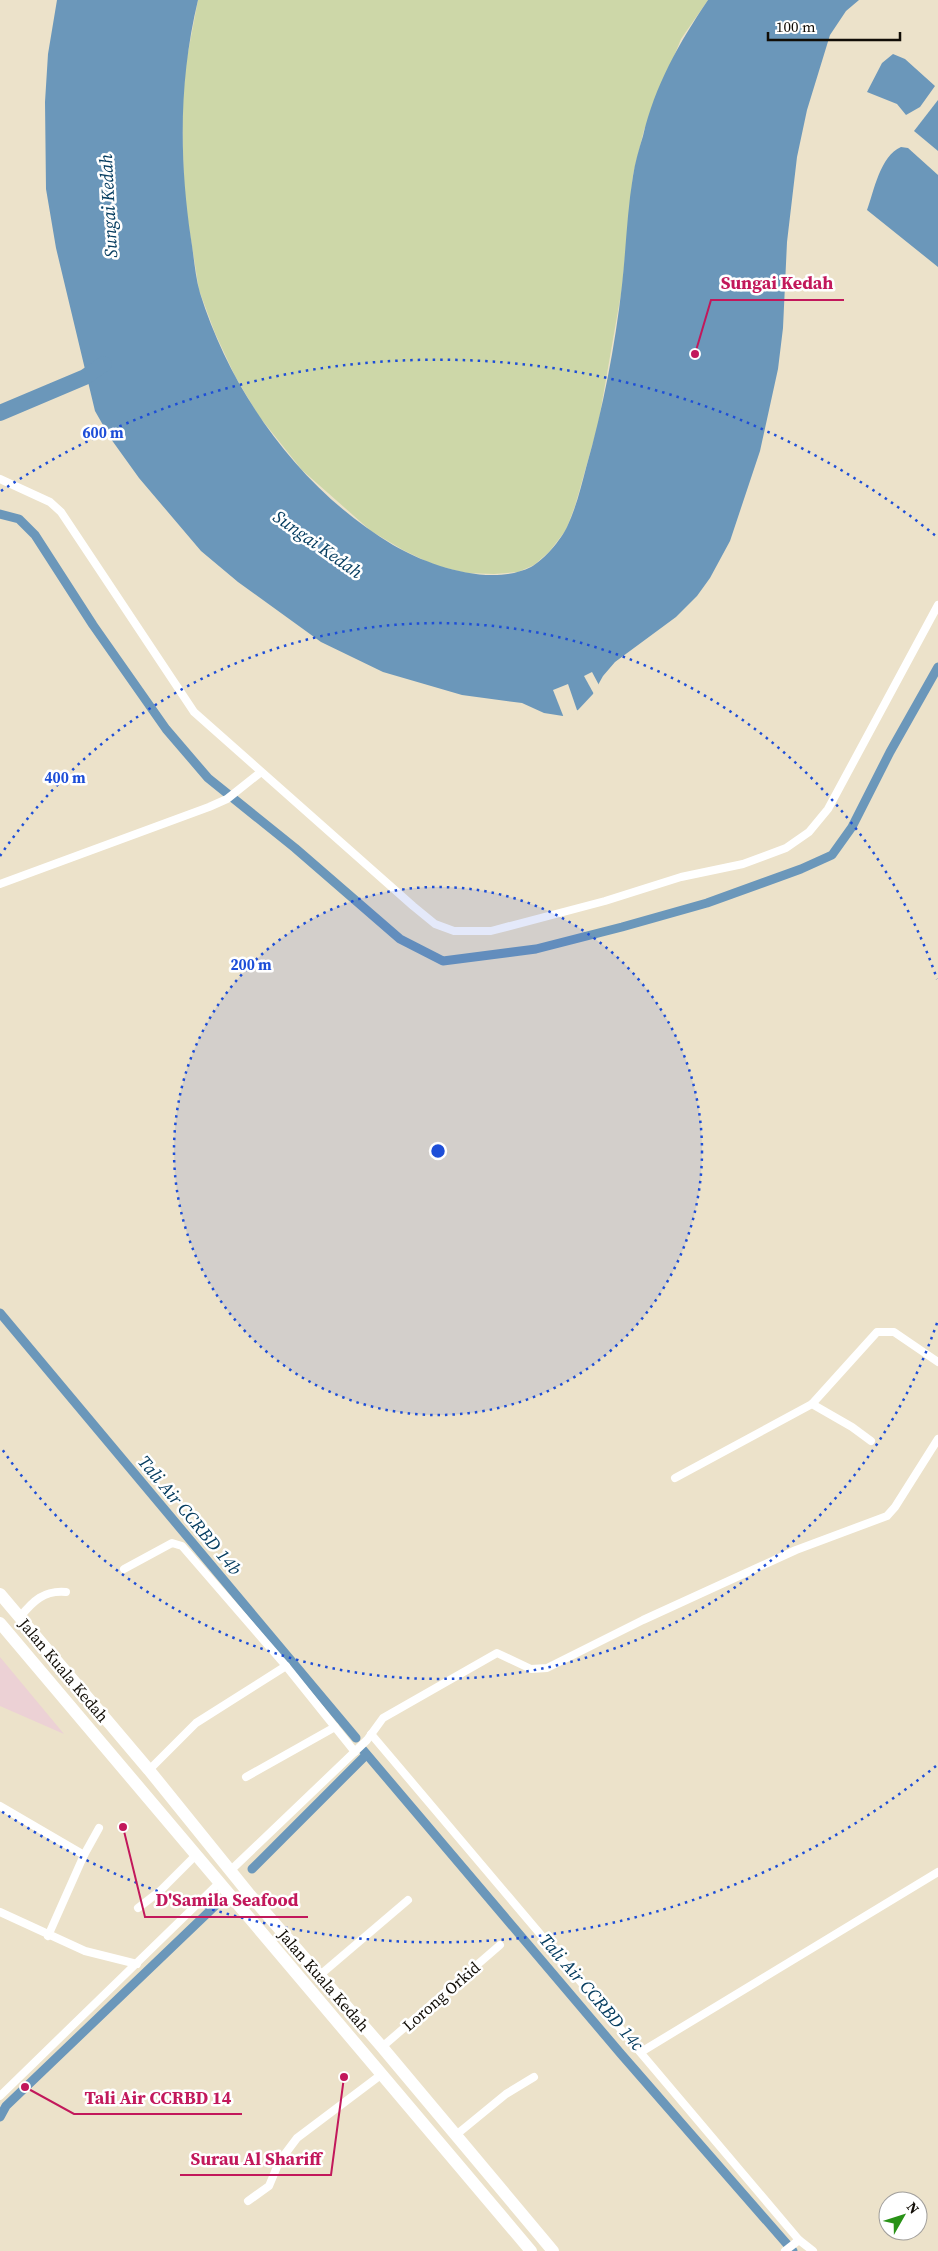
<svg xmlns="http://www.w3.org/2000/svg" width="938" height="2251" viewBox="0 0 938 2251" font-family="'Source Serif 4',serif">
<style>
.commercial{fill:#ecd1d5}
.green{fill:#cdd7a8}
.water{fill:#6b97ba}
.pier{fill:#ece2ca}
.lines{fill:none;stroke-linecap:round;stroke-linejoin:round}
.canal{stroke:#6b97ba;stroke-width:9}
.river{stroke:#6b97ba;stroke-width:16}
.minor{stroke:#fff;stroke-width:8}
.primary{stroke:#fff;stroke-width:12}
.ring{fill:none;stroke:#1d4ed8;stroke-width:2.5;stroke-dasharray:2.5 5}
.labels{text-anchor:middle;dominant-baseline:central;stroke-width:5;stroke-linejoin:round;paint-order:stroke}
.street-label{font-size:16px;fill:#110d06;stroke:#fff}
.water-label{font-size:18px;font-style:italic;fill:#063d60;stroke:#fff}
.centre{fill:#1d4ed8;stroke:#fff;stroke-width:2.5}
.ring-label{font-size:15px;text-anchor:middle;font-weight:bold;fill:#1d4ed8;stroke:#fff;stroke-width:5;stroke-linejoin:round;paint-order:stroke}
.leader{fill:none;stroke:#c2185b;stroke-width:2}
.callout-dot{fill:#c2185b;stroke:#fff;stroke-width:2}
.callout-label{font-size:18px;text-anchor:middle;font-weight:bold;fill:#c2185b;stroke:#fff;stroke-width:5;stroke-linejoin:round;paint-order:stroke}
</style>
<rect width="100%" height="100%" fill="#ece2ca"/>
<path class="commercial" d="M0 1657 64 1734 0 1706Z"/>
<path class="green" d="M198 0H708L681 39 644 130 633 175 622 288 598 425 575 506 566 530 549 552 534 565 518 572 494 574 466 573 434 565 403 550 371 531 302 470 258 415 235 376 215 333 199 290 184 196 182 106 186 63Z"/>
<g class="water">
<path d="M57 0H198C179 79 179 159 191 239 194 257 195 276 200 293 232 395 301 490 393 545 429 566 491 587 531 567 545 559 560 541 567 527 576 508 581 487 586 468 603 408 615 347 622 285 626 249 627 212 633 176 635 162 639 149 643 136 655 85 679 43 708 0H859L846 11 830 35 807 110 797 157 787 242 783 328 778 369 760 451 730 541 710 578 697 596 676 617 615 662 603 676 593 694 578 710 563 716 544 713 522 703 462 695 383 672 321 642 238 582 201 551 139 478 111 439 95 411 56 248 46 189 45 102 48 54Z"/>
<path d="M893 54 905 59 935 86 920 107 906 115 897 104 867 92 882 63Z"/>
<path d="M938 100V151L914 131Z"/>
<path d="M901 147 908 148 938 175V267L867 210C874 191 880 156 901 147Z"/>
</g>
<g class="pier">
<path d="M592 672 600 687 595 696 584 676Z"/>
<path d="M568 684 578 713 564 718 553 690Z"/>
</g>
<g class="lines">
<g class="canal">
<path d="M0 514 19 519 35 535 93 625 166 729 208 778 295 848 400 939 443 961 536 949 622 927 707 903 801 869 832 855 852 827 890 752 938 667"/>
<path d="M0 1313 356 1738"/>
<path d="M363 1750 621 2054 793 2251"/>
<path d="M252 1869 366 1755"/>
<path d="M0 2117 6 2106 217 1904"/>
</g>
<path class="river" d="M0 413 85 377 104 364"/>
<g class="minor">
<path d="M0 479 50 502 61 512 194 712 413 906 435 924 454 931H491L605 901 681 877 743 864 786 848 809 832 828 809 938 605"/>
<path d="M0 884 209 807 227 799 261 772"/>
<path d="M812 1404 852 1427 871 1441"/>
<path d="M675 1478 812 1404 877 1332H894L938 1362"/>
<path d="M124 1569 172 1543 182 1546 286 1666 355 1752"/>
<path d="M20 1617C33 1601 44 1590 66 1592"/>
<path d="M371 1734 799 2240 813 2251"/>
<path d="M149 1770 196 1723 286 1666"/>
<path d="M246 1777 335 1727"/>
<path d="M0 1806 84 1855"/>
<path d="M231 1870 367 1740 383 1718 497 1653 531 1669 547 1668 643 1620 796 1550 887 1516 895 1507 938 1439"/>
<path d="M138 1908 160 1891 197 1854"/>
<path d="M0 1912 85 1951 137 1964"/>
<path d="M48 1936 84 1855 99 1828"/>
<path d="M320 1975 408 1900"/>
<path d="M382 2047 500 1945"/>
<path d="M641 2052 938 1872"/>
<path d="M0 2096 220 1882"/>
<path d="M456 2135 506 2094 534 2077"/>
<path d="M248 2201 269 2186 279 2162 297 2138 382 2074"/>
<path d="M785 2251 799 2240"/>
</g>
<g class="primary">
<path d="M0 1594 149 1770 250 1895 382 2047 553 2251"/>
<path d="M0 1623 531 2251"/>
</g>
</g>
<circle cx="438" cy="1151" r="264" fill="#1d4ed8" fill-opacity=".12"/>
<g class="ring">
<circle cx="438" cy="1151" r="264"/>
<path d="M937 1323A528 528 0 0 1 0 1446M0 856A528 528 0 0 1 937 979"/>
<path d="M936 1766A792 792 0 0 1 1 1811M1 491A792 792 0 0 1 936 536"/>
</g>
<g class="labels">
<g class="street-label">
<text transform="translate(64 1670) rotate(50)">Jalan Kuala Kedah</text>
<text transform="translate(324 1980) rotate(49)">Jalan Kuala Kedah</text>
<text transform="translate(441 1996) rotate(-41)">Lorong Orkid</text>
</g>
<g class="water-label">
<text transform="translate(108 206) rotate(-93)">Sungai Kedah</text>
<text transform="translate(318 544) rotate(35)">Sungai Kedah</text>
<text transform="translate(190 1515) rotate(50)">Tali Air CCRBD 14b</text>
<text transform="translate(592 1992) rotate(49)">Tali Air CCRBD 14c</text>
</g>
</g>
<circle cx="438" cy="1151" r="8" class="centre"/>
<g class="ring-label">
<text x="103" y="438">600 m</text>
<text x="65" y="783">400 m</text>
<text x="251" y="970">200 m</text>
</g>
<path class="leader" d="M695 354L711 300H844M123 1827L145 1917H308M25 2087L74 2114H242M344 2077L331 2175H180"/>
<g class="callout-dot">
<circle cx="695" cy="354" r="5"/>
<circle cx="123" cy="1827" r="5"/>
<circle cx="25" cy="2087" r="5"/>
<circle cx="344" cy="2077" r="5"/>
</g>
<g class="callout-label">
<text x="777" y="289">Sungai Kedah</text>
<text x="227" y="1906">D'Samila Seafood</text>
<text x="158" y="2104">Tali Air CCRBD 14</text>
<text x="256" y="2165">Surau Al Shariff</text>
</g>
<g transform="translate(903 2216) rotate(51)"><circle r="24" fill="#ffffff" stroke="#a09e9b"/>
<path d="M0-4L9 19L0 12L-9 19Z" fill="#299217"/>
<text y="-8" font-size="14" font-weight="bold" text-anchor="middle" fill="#110d06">N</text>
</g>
<path d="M768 32v8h132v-8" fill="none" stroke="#110d06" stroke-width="2.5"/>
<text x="776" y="32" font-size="15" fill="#110d06" stroke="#ffffff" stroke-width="4" paint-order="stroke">100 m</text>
</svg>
